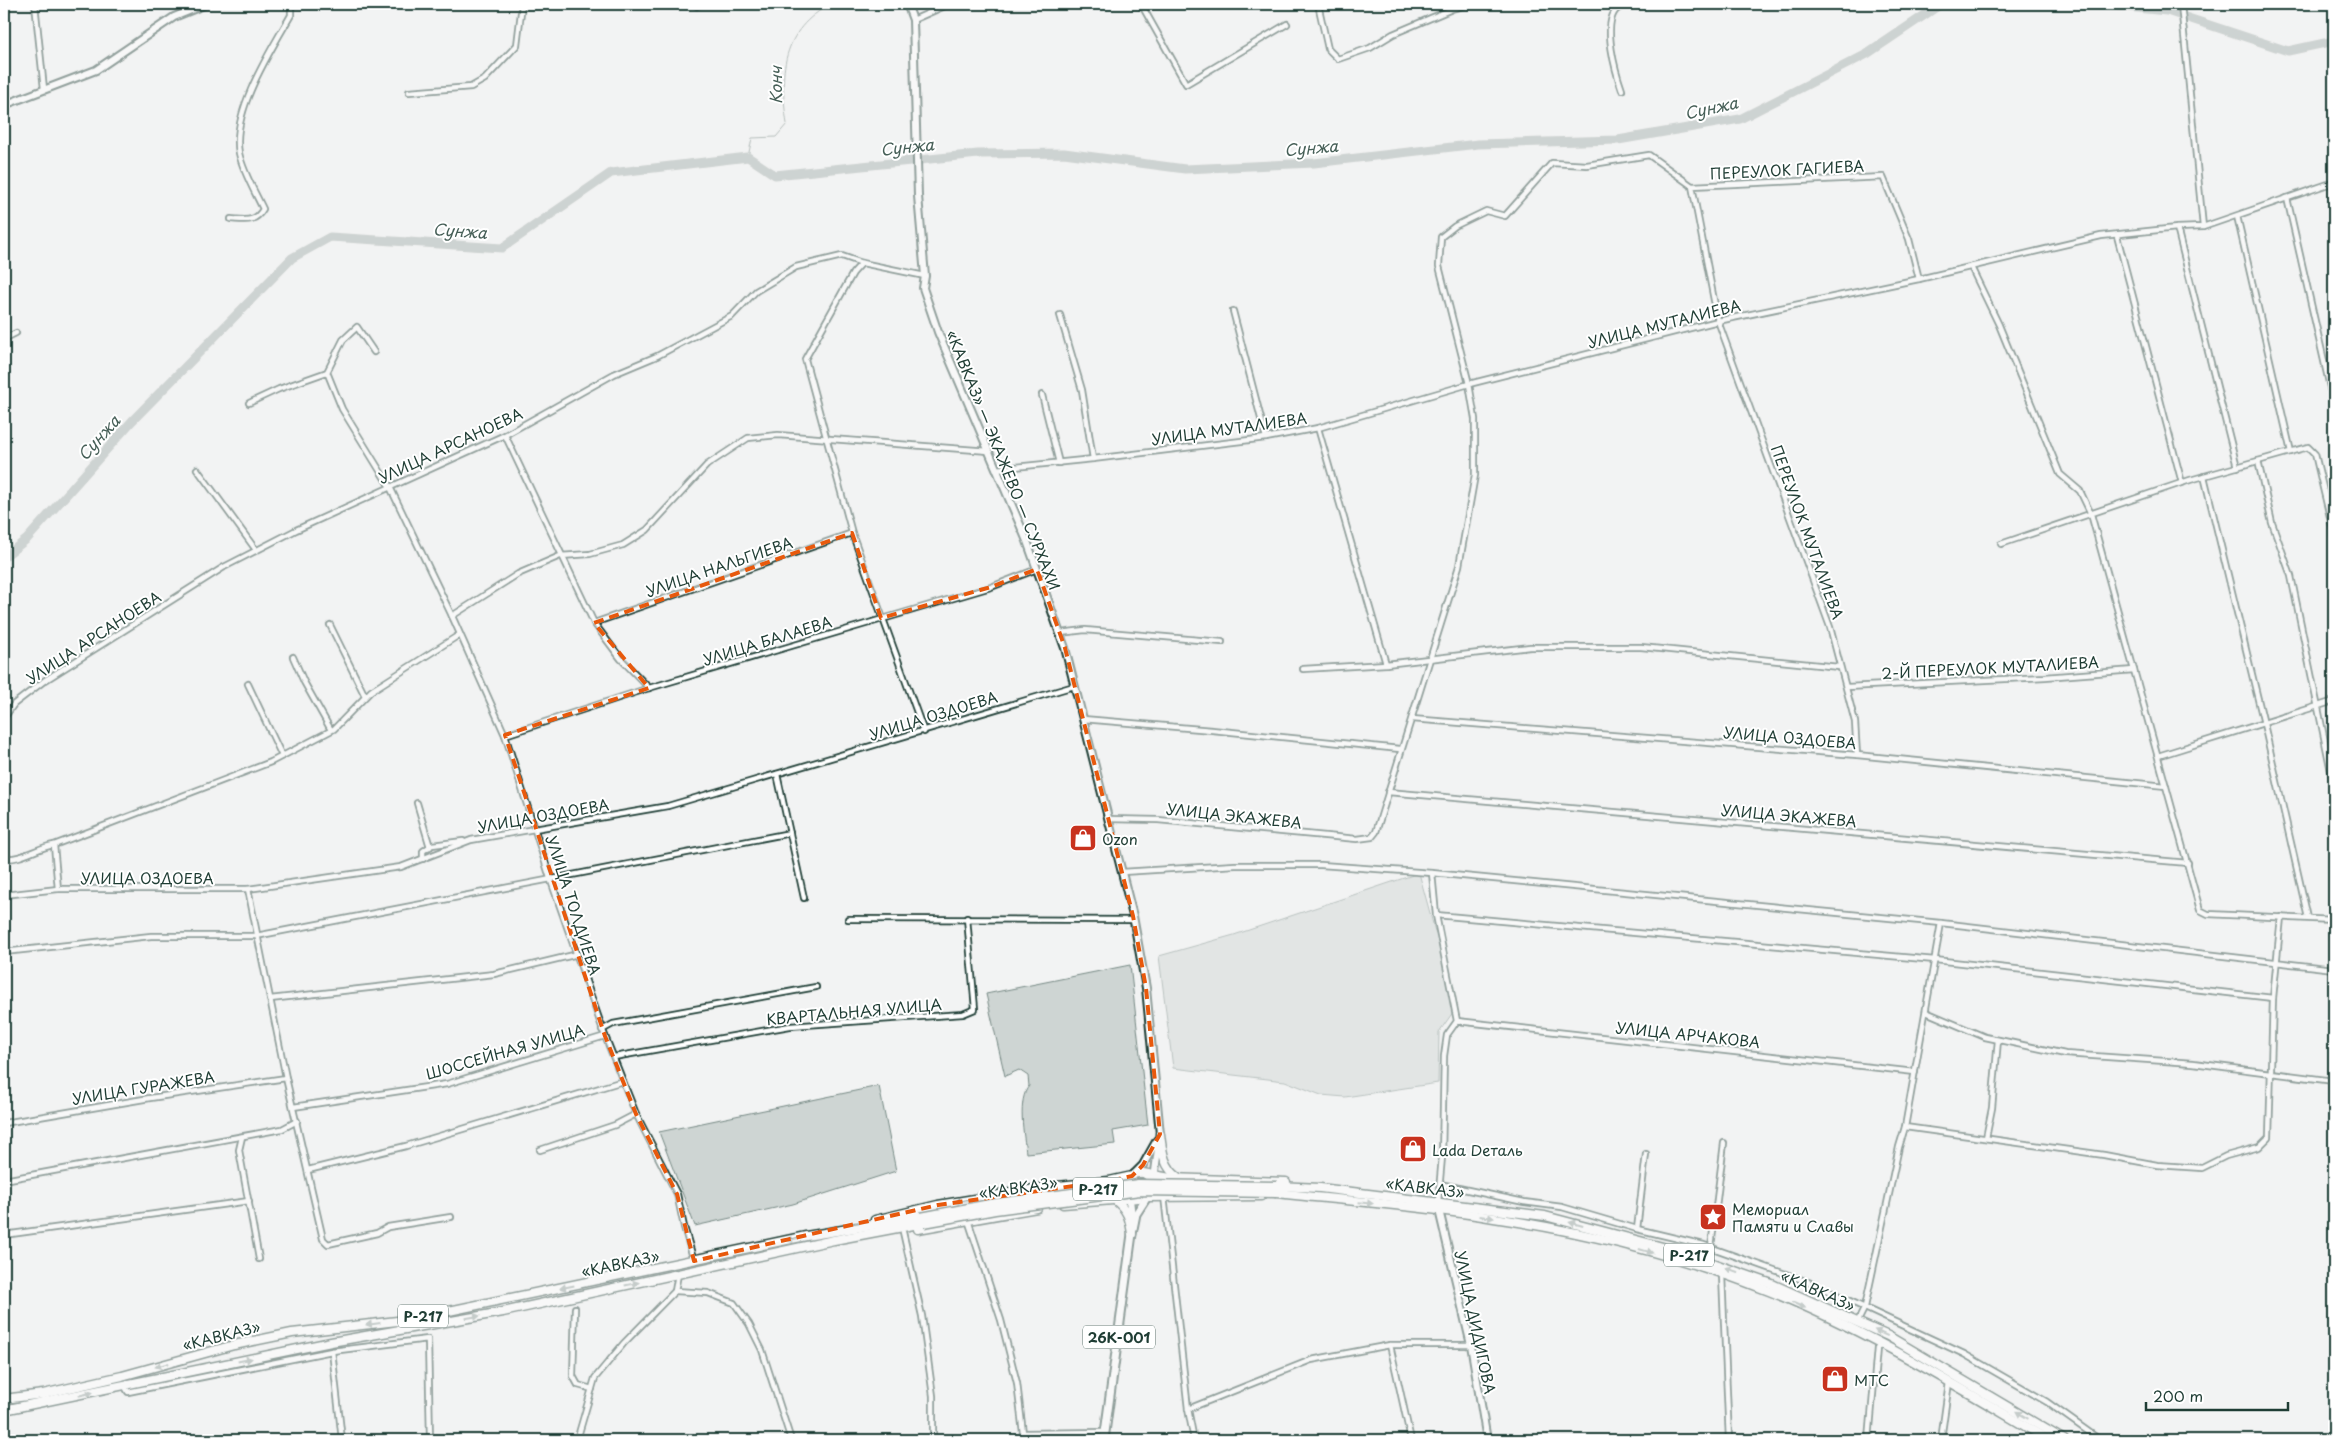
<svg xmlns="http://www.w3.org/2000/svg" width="2338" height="1444" viewBox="0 0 2338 1444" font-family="'Playpen Sans',sans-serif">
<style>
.green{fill:#ced5d3;stroke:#768984}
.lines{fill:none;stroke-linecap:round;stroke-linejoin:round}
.stream{stroke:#6d807b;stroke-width:1}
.river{stroke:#a1adaa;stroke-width:9}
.street-casing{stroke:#1f3d34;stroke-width:8}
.secondary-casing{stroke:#1f3d34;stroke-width:10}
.primary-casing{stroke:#1f3d34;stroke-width:11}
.highway-casing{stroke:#1f3d34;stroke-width:11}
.street{stroke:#fff;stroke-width:4.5}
.secondary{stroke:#fff;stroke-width:6}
.primary{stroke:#fff;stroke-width:7}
.highway{stroke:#fff;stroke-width:8}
.highway-bridge-casing{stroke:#1f3d34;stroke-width:11;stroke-linecap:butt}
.highway-bridge{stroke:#fff;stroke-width:8}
.oneway{fill:#8f9e9a}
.marked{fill:none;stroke:#e8590c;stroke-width:4;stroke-dasharray:10 6;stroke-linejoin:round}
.labels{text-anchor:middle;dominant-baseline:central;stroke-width:4;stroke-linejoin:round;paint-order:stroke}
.shield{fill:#fff;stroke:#627771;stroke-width:1}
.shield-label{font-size:14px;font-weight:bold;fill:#1f3d34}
.street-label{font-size:15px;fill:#1f3d34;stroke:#fff}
.poi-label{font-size:15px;fill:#1f3d34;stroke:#fff;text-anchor:start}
.water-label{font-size:16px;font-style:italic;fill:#465f57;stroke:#fff}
</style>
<rect width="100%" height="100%" fill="#f2f3f3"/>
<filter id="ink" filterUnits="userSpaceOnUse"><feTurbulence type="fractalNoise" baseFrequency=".02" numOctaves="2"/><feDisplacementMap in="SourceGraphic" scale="10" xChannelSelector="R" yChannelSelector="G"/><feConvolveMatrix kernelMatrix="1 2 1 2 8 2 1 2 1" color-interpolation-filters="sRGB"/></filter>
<g filter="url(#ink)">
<g class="green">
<path d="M1419 873 1456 1008 1439 1032 1438 1083 1345 1097 1321 1095 1285 1081 1173 1068 1159 956 1234 935Z"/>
<path d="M1130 965 1148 1125 1113 1131 1115 1144 1026 1153C1024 1135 1017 1100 1029 1086L1028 1076 1019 1070 1005 1076 986 994Z"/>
<path d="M879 1086 896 1171 793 1204 695 1226 659 1132Z"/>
</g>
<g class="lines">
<path class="stream" d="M748 157 752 138 776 137 787 124C779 73 781 30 831 4"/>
<g class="river">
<path d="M2096 4 2167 11 2288 51 2334 41"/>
<path d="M4 557 27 539 132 421 292 258 330 237 502 248 611 173 748 157 775 175 978 154 1064 153 1185 169 1314 163 1478 144 1618 140 1740 119 1867 54 1941 4"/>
</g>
<g class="street-casing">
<g id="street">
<path d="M35 4 44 89"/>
<path d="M696 4 697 6"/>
<path d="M1141 4 1186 84 1287 24"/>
<path d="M1318 4 1328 49 1338 59 1370 48 1393 34 1452 9 1470 4"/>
<path d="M2181 4 2203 227"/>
<path d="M913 20 949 4"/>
<path d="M1622 90C1616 73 1602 25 1616 10 1618 8 1623 6 1626 4"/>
<path d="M409 92 471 87 485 79 517 45 522 4"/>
<path d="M2287 198 2334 405"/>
<path d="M2237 216 2291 452"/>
<path d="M231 219C245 220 255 223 263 209 255 192 243 172 239 153 231 112 271 50 291 15V4"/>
<path d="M2177 228 2237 467"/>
<path d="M2117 236 2182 483"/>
<path d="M862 263 853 273 805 359 852 533 924 732"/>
<path d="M1971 267 1999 325 2060 474 2080 491 2091 514 2200 910 2208 914 2334 920"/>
<path d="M1233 311 1266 438"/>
<path d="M1060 315 1082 390 1093 459"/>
<path d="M4 339 16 333"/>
<path d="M327 372 342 409 390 487 452 616 505 735 550 878 605 1036 636 1114 677 1194 684 1227 694 1261"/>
<path d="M1042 395 1059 463"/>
<path d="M249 403 279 389 327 372 343 340 357 327 374 352"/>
<path d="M1318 428 1386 664 1530 647H1641L1839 667"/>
<path d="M505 435 594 623 621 659 649 688"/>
<path d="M2258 461 2272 523 2291 576 2334 786"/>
<path d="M197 469 256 550"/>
<path d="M996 469 1093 459 1266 438 1318 428 1469 384 1718 321 1919 279 2101 236 2177 228 2203 227 2334 182"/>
<path d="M2204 476 2264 724 2308 918"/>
<path d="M2001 544 2190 480 2308 447 2315 454 2334 534"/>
<path d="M452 616 518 574 560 556 590 554 623 545 647 530 707 465 748 438 778 435 989 451"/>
<path d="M594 623 852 533"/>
<path d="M330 625 365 696"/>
<path d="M1060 633 1085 630 1222 642"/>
<path d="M293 657 304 682 331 730"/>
<path d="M1303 669 1386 664"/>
<path d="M248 684 282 756"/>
<path d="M1847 687 2045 677 2134 670"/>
<path d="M4 718 14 704 44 681 224 567 296 530 505 435 614 374 657 356 732 316 756 291 796 267 842 256 862 263 925 276"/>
<path d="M1083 719 1212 730 1400 749"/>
<path d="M1412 719 1857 755 2166 786"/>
<path d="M505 735 649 688 991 587 1037 569"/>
<path d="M1857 755 1855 722 1830 627 1718 321 1692 186 1883 177 1909 239 1919 279"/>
<path d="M2158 756 2334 701"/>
<path d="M777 774 804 898"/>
<path d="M1388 792 2188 863"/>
<path d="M417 803 430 847"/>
<path d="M1108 819 1158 820 1357 839 1372 837 1376 832 1459 566 1475 475V419L1469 384 1439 266 1441 237 1455 226 1486 211 1505 216 1552 163 1587 165 1649 155 1692 186"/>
<path d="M4 858C20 861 38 847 54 845"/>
<path d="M423 859V851L432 845 463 841"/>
<path d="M1122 872 1235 865H1321L1432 873 1941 923 2334 969"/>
<path d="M1432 873 1436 915 1457 1021 1447 1035 1444 1056 1442 1157 1438 1202"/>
<path d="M58 889 54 845 271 762 334 729 371 691 459 635"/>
<path d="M248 889 286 1078 323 1239 328 1244 377 1233 388 1227 451 1217"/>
<path d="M4 895 58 889H248L401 867 471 840 668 806 1074 686"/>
<path d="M1436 915 1935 960 2273 998"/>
<path d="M848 919 1134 920"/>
<path d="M4 952 151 936H256L790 833"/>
<path d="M270 999 494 974 578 954"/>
<path d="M1926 1012 1985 1037 2065 1054 2193 1063 2334 1081"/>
<path d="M1457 1021 1915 1072"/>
<path d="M602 1030 613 1024 816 987"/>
<path d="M614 1057 790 1026 963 1014 975 1009 967 918"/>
<path d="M293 1107 447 1084 605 1036"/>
<path d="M4 1123 150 1098 286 1078"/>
<path d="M1905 1127 2104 1155 2157 1165 2202 1168 2226 1156 2259 1147 2269 1137 2273 998 2281 917"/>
<path d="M242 1137 239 1150 259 1259"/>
<path d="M1986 1138 1992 1108 1998 1040"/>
<path d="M540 1150 615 1125 636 1114"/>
<path d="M308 1170 406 1146 623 1081"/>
<path d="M4 1180 282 1129 297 1121"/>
<path d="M1440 1184 1524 1202 1562 1207 1637 1229 1704 1245 1811 1283 1964 1354 2047 1402 2100 1440"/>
<path d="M1164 1196 1188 1409 1194 1440"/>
<path d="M968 1220 1001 1320 1017 1383 1023 1433 1105 1432"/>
<path d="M1637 1229 1646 1154"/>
<path d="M903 1232 922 1316 933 1396V1440"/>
<path d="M4 1235 249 1201"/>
<path d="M1711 1247 1724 1143"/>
<path d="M1722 1275 1729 1440"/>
<path d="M675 1291 708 1293 734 1303 749 1324 762 1350 791 1440"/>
<path d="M575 1308 573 1376 578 1385 592 1389"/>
<path d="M1857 1323 1865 1307 1899 1147 1905 1127 1941 923"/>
<path d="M1390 1345 1411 1440"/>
<path d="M332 1351 342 1440"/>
<path d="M124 1385 128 1392 332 1351 428 1339 430 1440"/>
<path d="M1188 1409 1311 1360 1390 1345H1471"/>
<path d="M577 1440 595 1378 624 1343 675 1291 678 1274"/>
<path d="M1869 1440 1877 1348 1881 1342"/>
<path d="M1941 1440 1949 1382"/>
</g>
</g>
<g class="secondary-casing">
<g id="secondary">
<path d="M907 4 913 20 918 196 925 276 923 288 938 332 1027 541 1065 648 1133 916 1146 988 1160 1134 1154 1179"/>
<path d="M4 105 96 70 174 17 206 4"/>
<path d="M1132 1176 1143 1165 1157 1140"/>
<path d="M1439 1210 1471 1345 1487 1440"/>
</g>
</g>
<g class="primary-casing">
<g id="primary">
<path d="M1128 1180 1135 1174 1143 1173 1150 1178 1153 1187"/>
<path d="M1129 1195 1132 1221"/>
<path d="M1104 1440 1132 1234 1136 1214 1147 1197"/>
</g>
</g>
<g class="highway-casing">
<g id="highway">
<path d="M1160 1134C1162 1152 1164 1168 1179 1178"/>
<path d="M1143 1173 1170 1178 1286 1182"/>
<path d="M1277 1186 1320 1188 1545 1216 1678 1251 1772 1284 1888 1336 2064 1440"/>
<path d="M1276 1193C1349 1201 1422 1206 1494 1218 1587 1232 1681 1256 1769 1291 1867 1330 1958 1387 2049 1440"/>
<path d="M1147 1197 1261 1196"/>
<path d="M1115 1200C1128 1210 1130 1219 1132 1234"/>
<path d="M1063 1204 1138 1198"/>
<path d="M875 1220 938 1205 1047 1187 1109 1181 1132 1176"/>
<path d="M918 1229 1037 1208"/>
<path d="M4 1399 43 1394 122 1376 234 1345 292 1333 406 1320 806 1236 921 1217"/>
<path d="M4 1410 331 1342 503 1312 834 1240 924 1223"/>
</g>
</g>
<use href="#street" class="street"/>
<use href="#secondary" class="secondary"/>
<use href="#primary" class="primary"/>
<use href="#highway" class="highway"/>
<g class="highway-bridge-casing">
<g id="highway-bridge">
<path d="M921 1217 990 1204 1138 1184 1277 1186"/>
<path d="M924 1223 995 1210 1140 1191 1276 1193"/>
</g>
</g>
<use href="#highway-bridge" class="highway-bridge"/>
</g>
<defs><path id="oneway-solid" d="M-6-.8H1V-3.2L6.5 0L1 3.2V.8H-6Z" transform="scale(1.25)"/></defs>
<g class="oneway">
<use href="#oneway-solid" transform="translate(962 1201) rotate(171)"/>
<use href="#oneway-solid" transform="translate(1366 1203) rotate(6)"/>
<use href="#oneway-solid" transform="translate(1487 1217) rotate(8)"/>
<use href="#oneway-solid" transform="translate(1576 1224) rotate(-165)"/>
<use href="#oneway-solid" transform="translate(794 1239) rotate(167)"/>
<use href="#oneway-solid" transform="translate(1646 1251) rotate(16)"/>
<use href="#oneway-solid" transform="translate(1732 1270) rotate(-161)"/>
<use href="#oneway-solid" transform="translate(632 1284) rotate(-12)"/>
<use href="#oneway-solid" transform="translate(567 1287) rotate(169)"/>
<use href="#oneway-solid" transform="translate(1799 1305) rotate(25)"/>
<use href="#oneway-solid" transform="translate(473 1317) rotate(-9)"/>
<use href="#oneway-solid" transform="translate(373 1324) rotate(173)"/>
<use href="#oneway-solid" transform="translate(1881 1333) rotate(-155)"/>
<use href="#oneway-solid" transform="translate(245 1360) rotate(-12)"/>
<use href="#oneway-solid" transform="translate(162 1365) rotate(164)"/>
<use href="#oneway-solid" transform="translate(86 1394) rotate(-13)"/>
<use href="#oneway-solid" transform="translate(2022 1415) rotate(-149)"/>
</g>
</g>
<path d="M0 0H2338V1444H0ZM852 533 881 618 991 587 1037 569 1065 648 1133 916 1146 988 1160 1134 1143 1165 1132 1176 1109 1181 938 1205 694 1261 677 1194 636 1114 605 1036 505 735 649 688 594 623Z" fill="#f2f3f3" fill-opacity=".55" fill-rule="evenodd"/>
<path class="marked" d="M852 533 881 618 991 587 1037 569 1065 648 1133 916 1146 988 1160 1134 1143 1165 1132 1176 1109 1181 938 1205 694 1261 677 1194 636 1114 605 1036 505 735 649 688 594 623Z"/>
<defs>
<g id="shop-square" transform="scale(1.4375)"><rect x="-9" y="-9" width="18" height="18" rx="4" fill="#c8321e" stroke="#fff"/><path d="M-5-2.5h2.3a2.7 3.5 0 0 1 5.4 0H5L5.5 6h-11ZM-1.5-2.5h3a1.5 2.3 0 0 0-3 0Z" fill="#fff"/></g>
<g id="sight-square" transform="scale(1.4375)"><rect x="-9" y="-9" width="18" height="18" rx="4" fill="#c8321e" stroke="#fff"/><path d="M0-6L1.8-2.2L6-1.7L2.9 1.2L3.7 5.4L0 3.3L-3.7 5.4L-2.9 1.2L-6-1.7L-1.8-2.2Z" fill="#fff"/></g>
</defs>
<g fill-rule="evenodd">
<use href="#shop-square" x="1083" y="838"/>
<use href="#shop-square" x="1413" y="1149"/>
<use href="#sight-square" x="1713" y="1217"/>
<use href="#shop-square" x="1835" y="1379"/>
</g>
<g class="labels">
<g class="shield">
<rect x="1073" y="1177.5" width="50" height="23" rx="4"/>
<rect x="1664" y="1243.5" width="50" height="23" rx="4"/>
<rect x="398" y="1304.5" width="50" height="23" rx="4"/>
<rect x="1083" y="1325.5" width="72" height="23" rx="4"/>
</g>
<g class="shield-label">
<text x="1098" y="1189">Р-217</text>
<text x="1689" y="1255">Р-217</text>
<text x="423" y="1316">Р-217</text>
<text x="1119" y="1337">26К-001</text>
</g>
<g class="street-label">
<text transform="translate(1787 169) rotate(-3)">ПЕРЕУЛОК ГАГИЕВА</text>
<text transform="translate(1664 323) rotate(-14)">УЛИЦА МУТАЛИЕВА</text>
<text transform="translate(1229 428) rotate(-8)">УЛИЦА МУТАЛИЕВА</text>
<text transform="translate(450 445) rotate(-25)">УЛИЦА АРСАНОЕВА</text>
<text transform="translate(1004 460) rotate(68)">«КАВКАЗ» — ЭКАЖЕВО — СУРХАХИ</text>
<text transform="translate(1808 532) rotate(70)">ПЕРЕУЛОК МУТАЛИЕВА</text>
<text transform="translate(719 566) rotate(-19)">УЛИЦА НАЛЬГИЕВА</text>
<text transform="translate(93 637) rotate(-33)">УЛИЦА АРСАНОЕВА</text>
<text transform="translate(767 640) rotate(-17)">УЛИЦА БАЛАЕВА</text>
<text transform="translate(1990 667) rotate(-3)">2-Й ПЕРЕУЛОК МУТАЛИЕВА</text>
<text transform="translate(933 715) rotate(-17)">УЛИЦА ОЗДОЕВА</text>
<text transform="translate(1790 737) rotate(5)">УЛИЦА ОЗДОЕВА</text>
<text transform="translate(543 815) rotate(-10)">УЛИЦА ОЗДОЕВА</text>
<text transform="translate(1234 815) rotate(6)">УЛИЦА ЭКАЖЕВА</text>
<text transform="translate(1789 815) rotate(5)">УЛИЦА ЭКАЖЕВА</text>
<text x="147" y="877">УЛИЦА ОЗДОЕВА</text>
<text transform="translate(574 905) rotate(72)">УЛИЦА ТОЛДИЕВА</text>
<text transform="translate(854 1011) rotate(-5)">КВАРТАЛЬНАЯ УЛИЦА</text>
<text transform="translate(1688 1034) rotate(6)">УЛИЦА АРЧАКОВА</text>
<text transform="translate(505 1051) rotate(-16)">ШОССЕЙНАЯ УЛИЦА</text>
<text transform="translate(143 1087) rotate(-9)">УЛИЦА ГУРАЖЕВА</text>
<text transform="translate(1018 1187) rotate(-8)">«КАВКАЗ»</text>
<text transform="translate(1425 1187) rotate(7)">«КАВКАЗ»</text>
<text transform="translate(620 1263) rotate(-12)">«КАВКАЗ»</text>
<text transform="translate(1818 1290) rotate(24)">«КАВКАЗ»</text>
<text transform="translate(1476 1322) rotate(78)">УЛИЦА ДИДИГОВА</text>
<text transform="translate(221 1335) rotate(-14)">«КАВКАЗ»</text>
</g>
<g class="poi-label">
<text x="1102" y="838">Ozon</text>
<text x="1432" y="1149">Lada Dеталь</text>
<text x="1732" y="1208">Мемориал<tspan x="1732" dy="17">Памяти и Славы</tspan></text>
<text x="1854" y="1379">МТС</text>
</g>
<g class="water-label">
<text transform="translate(775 85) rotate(-90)">Конч</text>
<text transform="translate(1711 107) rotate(-12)">Сунжа</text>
<text transform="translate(907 146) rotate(-6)">Сунжа</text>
<text transform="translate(1311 147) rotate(-5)">Сунжа</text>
<text transform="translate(460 230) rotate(4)">Сунжа</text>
<text transform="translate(98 437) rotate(-48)">Сунжа</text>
</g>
</g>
<rect width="2338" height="1444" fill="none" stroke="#fff" stroke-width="20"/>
<rect x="10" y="10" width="2318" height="1424" fill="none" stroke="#1f3d34" stroke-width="2" filter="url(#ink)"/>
<path d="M2146 1402v8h142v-8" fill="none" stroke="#1f3d34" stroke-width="2.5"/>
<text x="2153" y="1402" font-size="15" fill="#1f3d34" stroke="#ffffff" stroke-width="4" paint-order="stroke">200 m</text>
</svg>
